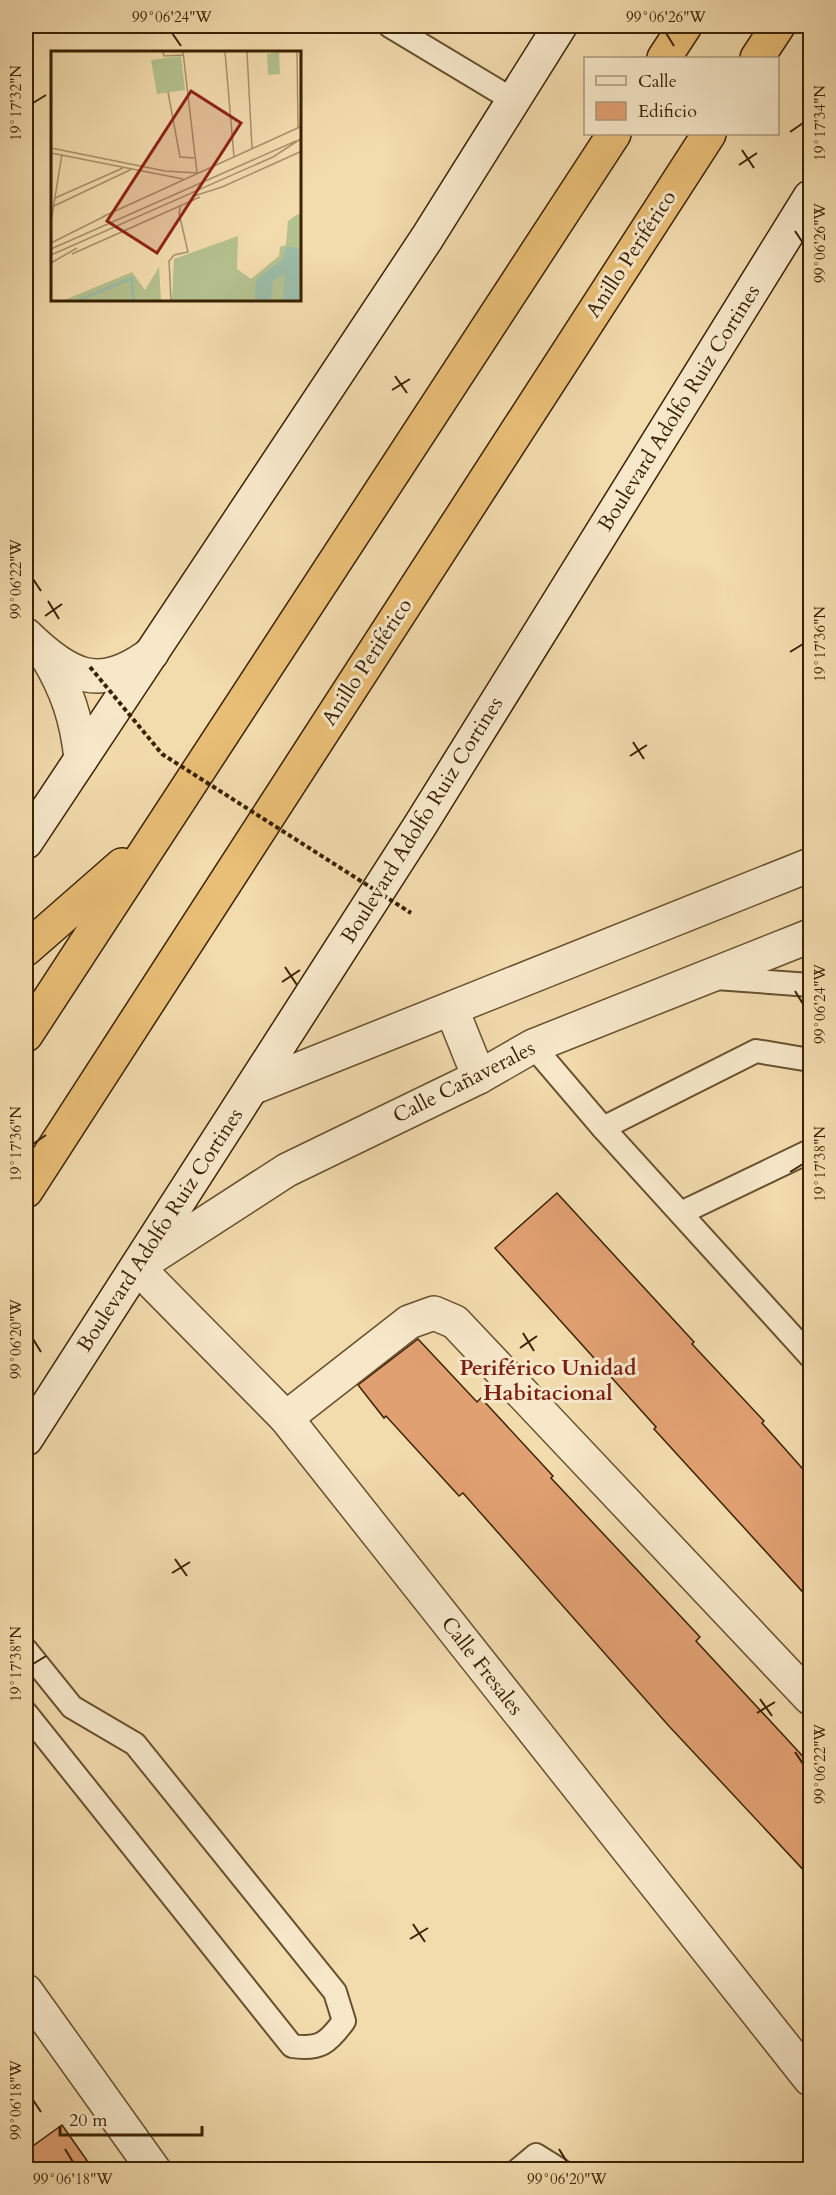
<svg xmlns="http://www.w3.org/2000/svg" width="836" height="2195" viewBox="0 0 836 2195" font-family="Cardo,serif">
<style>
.building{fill:#e1a072;stroke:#3a2203;stroke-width:1.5}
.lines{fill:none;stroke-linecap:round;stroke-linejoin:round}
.lane-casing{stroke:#68502e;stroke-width:26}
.street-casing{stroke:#68502e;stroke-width:36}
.secondary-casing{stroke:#3a2203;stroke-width:36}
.highway-casing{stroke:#3a2203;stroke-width:36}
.lane{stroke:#f7e8ca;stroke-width:22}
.street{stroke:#f7e8ca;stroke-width:33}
.secondary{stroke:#f7e8ca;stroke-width:33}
.highway{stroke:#e9be76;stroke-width:33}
.path-bridge{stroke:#3a2203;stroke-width:4;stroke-dasharray:4.5 3;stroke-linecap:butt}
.ticks{fill:none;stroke:#3a2203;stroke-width:2}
.labels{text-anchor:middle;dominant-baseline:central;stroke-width:6;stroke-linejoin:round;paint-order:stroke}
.street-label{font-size:21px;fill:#3a2203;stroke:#f7e8ca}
.neighbourhood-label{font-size:22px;font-weight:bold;fill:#7a1f14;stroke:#f7e8ca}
.inset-river{fill:none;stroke:#9cbba6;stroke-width:3}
.inset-road{fill:none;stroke:#a89169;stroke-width:1.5}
.view{fill:#8f2418;fill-opacity:0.15;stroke:#8f2418;stroke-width:3}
.inset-edge{fill:none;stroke:#3a2203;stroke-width:3}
.neatline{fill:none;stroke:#3a2203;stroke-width:2}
.ticks-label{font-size:15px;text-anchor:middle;fill:#3a2203}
</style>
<rect width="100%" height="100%" fill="#f2dbad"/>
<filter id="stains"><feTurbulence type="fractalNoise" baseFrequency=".00333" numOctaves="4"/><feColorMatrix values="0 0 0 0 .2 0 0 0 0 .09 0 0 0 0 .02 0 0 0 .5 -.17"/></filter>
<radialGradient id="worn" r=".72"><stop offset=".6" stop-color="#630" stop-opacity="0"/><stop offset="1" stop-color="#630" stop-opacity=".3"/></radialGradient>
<g class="building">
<path d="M557 1193 694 1342 692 1344 764 1421 762 1423 810 1477V1600L654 1429 656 1427 495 1248Z"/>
<path d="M418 1339 477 1402 481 1398 553 1476 551 1478 700 1637 696 1641 810 1764V1877L668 1725 463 1493 459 1496 386 1416 384 1418 358 1385Z"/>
<path d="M62 2125 93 2169H26V2151Z"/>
</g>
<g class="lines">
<g class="lane-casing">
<g id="lane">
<path d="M390 26 513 100"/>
<path d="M716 978 810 985"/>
<path d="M533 1046 603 1128 810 1356"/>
<path d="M603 1128 756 1051 810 1060"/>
<path d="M681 1213 810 1151"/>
<path d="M26 1650 72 1707 135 1744 335 1992 344 2021C328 2043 320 2050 292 2046L26 1713"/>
<path d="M518 2170 536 2155 560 2170"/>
</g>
</g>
<g class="street-casing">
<g id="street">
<path d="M26 635C69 677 100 693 152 653"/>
<path d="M46 655C67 689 77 720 81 759"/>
<path d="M810 936 533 1046 479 1077 287 1170 137 1267 286 1418 810 2079"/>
<path d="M452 1010 479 1077"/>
<path d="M252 1088 810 865"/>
<path d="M286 1418 409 1322 434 1313 455 1322 810 1698"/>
<path d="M26 1991 154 2170"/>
</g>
</g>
<g class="secondary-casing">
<g id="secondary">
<path d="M26 842 427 238 560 26"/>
<path d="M26 1439 421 824 810 197"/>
</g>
</g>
<g class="highway-casing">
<g id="highway">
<path d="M664 58 685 26"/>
<path d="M757 58 778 26"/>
<path d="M26 949 122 865"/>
<path d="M26 1035 614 134"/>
<path d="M26 1191 709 134"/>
</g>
</g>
<use href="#lane" class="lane"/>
<use href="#street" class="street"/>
<use href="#secondary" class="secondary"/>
<use href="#highway" class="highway"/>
<path class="path-bridge" d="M90 667 162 754 411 913"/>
</g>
<path class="ticks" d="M172 33 181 46M666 33 674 46M33 103 46 95M790 132 803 123M742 150 754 168M739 165 757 153M795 231 803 243M395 376 407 393M392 390 410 379M33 579 41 591M48 601 59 619M45 616 62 604M790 652 803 644M633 742 644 759M630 756 647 745M285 967 297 985M282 982 300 970M795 991 803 1004M33 1144 46 1135M790 1172 803 1164M523 1333 534 1351M33 1339 41 1352M520 1348 537 1336M175 1559 187 1576M172 1573 190 1562M33 1664 46 1656M760 1699 772 1716M757 1713 775 1702M795 1752 803 1764M413 1924 425 1942M410 1939 428 1928M33 2100 41 2112M65 2149 73 2162M559 2149 567 2162"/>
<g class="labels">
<g class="street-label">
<text transform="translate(631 254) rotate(-57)">Anillo Periférico</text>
<text transform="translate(679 408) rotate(-58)">Boulevard Adolfo Ruiz Cortines</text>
<text transform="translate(367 662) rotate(-57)">Anillo Periférico</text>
<text transform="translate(422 820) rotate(-58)">Boulevard Adolfo Ruiz Cortines</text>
<text transform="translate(464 1082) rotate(-27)">Calle Cañaverales</text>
<text transform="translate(160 1230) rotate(-57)">Boulevard Adolfo Ruiz Cortines</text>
<text transform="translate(482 1666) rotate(52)">Calle Fresales</text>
</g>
<g class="neighbourhood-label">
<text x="548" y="1368">Periférico Unidad<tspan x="548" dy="25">Habitacional</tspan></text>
</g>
</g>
<g transform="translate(51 51)">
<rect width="250" height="250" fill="#f2dbad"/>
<path d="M228 1 229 23 217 24 216 3ZM130 5 134 39 106 43 100 9ZM247 163 250 164V250H121L123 208 187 185 186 218 200 228 228 205 229 196 235 194 237 170ZM108 216 110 250H11L81 221 94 239Z" fill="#b4c18f"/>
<path d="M235 196 250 197V250H232L234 222 222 230 220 250H204L205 229 232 208Z" fill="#9cbba6"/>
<path class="inset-river" d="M26 250 81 227 82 250"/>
<path class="inset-road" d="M112 1 113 5 133 4M174 1 183 106M196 1 201 97M246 1 247 77M117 41 129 106 143 107M0 97 114 120 146 122 132 1M0 102 132 128M171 136 251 100M143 145 174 135M4 147 72 117M3 155 81 118M51 166 251 75M0 171 11 103M0 192 54 165M0 198 245 90M21 203 149 146M0 204 222 106 251 87M0 212 26 197M120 250 118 210 123 204 137 201 128 162 130 154"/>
<path class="view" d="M140 40 190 72 106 202 56 170Z"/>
<rect width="250" height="250" class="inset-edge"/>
</g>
<rect width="836" height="2195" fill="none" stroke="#f2dbad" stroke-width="66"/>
<rect x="584" y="57" width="195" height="78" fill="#f7e8ca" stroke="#ab997a" stroke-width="1.5"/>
<rect x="596" y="76" width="30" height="9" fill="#f7e8ca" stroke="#ab997a" stroke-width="1.5"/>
<text x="638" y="87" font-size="18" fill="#3a2203">Calle</text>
<rect x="596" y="102" width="30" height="18" fill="#e1a072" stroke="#ab997a" stroke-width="1.5"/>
<text x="638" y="117" font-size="18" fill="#3a2203">Edificio</text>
<path d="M60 2126v9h142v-9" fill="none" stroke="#3a2203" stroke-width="3"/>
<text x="69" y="2126" font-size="18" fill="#3a2203" stroke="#f7e8ca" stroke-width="4.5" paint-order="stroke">20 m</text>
<rect x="33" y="33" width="770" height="2129" class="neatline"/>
<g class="ticks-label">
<text x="172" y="22">99°06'24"W</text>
<text x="666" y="22">99°06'26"W</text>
<text transform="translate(16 103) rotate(-90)" y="5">19°17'32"N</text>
<text transform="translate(820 123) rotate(-90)" y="5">19°17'34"N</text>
<text transform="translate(820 243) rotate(-90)" y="5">99°06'26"W</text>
<text transform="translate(16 579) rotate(-90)" y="5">99°06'22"W</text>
<text transform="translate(820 644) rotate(-90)" y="5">19°17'36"N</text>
<text transform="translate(820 1004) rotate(-90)" y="5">99°06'24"W</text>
<text transform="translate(16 1144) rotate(-90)" y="5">19°17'36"N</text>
<text transform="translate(820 1164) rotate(-90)" y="5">19°17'38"N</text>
<text transform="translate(16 1339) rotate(-90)" y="5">99°06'20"W</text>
<text transform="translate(16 1664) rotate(-90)" y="5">19°17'38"N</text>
<text transform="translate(820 1764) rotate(-90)" y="5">99°06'22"W</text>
<text transform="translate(16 2100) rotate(-90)" y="5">99°06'18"W</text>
<text x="73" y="2184">99°06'18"W</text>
<text x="567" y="2184">99°06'20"W</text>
</g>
<rect width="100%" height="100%" filter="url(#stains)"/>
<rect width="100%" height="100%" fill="url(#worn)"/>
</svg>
